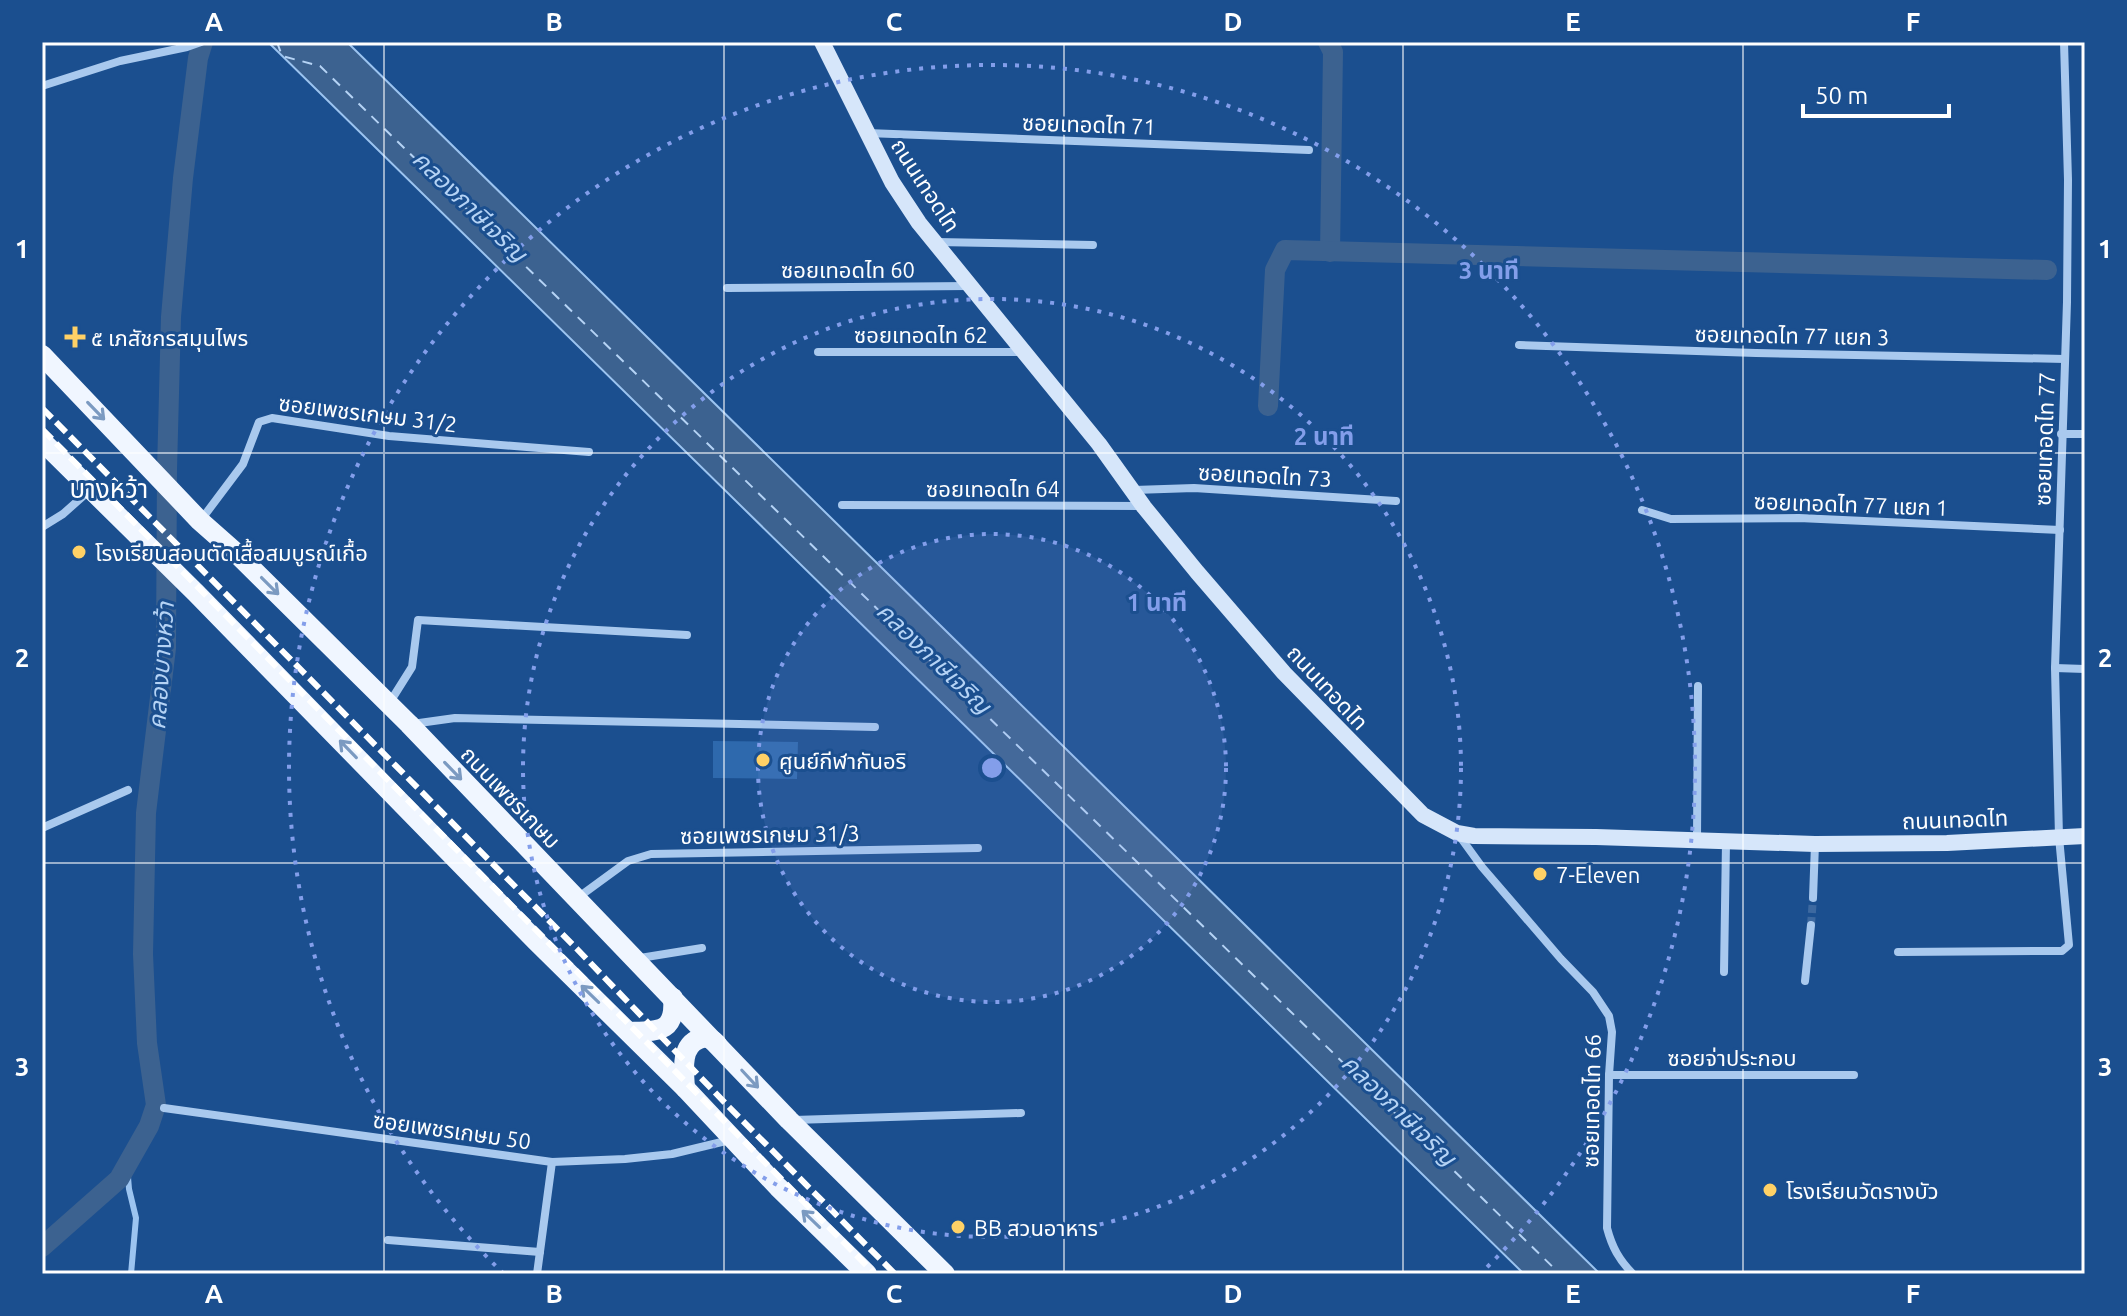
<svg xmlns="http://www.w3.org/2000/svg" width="2127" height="1316" viewBox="0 0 2127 1316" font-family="Ubuntu,'Noto Sans Thai',sans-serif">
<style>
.green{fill:#2e69ad}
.water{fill:#3c6290;stroke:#9cc4f0;stroke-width:2}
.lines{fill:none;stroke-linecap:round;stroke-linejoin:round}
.stream{stroke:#9cc4f0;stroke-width:6}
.canal{stroke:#3c6290;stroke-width:20}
.ferry{stroke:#b5d3f5;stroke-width:2;stroke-dasharray:10 8;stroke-linecap:butt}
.minor-tunnel{stroke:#3d69a0;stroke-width:8;stroke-dasharray:8 4;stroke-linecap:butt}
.minor{stroke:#a9c9ee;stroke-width:8}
.secondary{stroke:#d6e6fa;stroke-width:16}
.primary{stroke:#f0f6ff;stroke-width:20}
.rail{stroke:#fff;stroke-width:6;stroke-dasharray:14 6;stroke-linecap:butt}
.oneway{stroke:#7b9ac1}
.grid{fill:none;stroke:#fff;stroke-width:2;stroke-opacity:0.55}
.ring{fill:none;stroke:#839eea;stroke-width:4;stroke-dasharray:4 8}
.poi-dot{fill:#ffd166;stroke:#1b4f8f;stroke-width:3}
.labels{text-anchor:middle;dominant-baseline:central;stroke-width:6;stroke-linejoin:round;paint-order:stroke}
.street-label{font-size:22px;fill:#fff;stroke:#1b4f8f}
.poi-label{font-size:22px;fill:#fff;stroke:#1b4f8f;text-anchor:start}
.water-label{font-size:24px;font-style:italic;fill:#b5d3f5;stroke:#1b4f8f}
.quarter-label{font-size:26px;fill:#fff;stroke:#1b4f8f}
.centre{fill:#839eea;stroke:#1b4f8f;stroke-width:4}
.ring-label{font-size:24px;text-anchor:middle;font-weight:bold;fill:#839eea;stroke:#1b4f8f;stroke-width:6;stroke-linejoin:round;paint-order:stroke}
.neatline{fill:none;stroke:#fff;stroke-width:3}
.grid-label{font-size:26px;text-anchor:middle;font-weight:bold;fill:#fff}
</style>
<rect width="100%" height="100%" fill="#1b4f8f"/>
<path class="green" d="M713 741 798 742 797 779 713 778Z"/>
<path class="water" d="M268 42H347L1600 1274H1524Z"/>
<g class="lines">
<path class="stream" d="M127 1165 129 1189 136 1218 131 1274"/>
<g class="canal">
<path d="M1328 42 1333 52 1330 252"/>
<path d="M1268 406 1275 270 1285 250 2047 270"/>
<path d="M42 1247 119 1179 149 1126 156 1105 147 1043 143 954 146 813 166 648 167 470 171 317 183 178 198 58 203 42"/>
</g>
<path class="ferry" d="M277 42 282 56 320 66 1560 1274"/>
<path class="minor-tunnel" d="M1811 925 1813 898"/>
<g class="minor">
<path d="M42 86 120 61 187 47 201 42"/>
<path d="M867 133 1309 150"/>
<path d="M937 242 1093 245"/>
<path d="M727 288 970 286"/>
<path d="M1519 345 1756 353 2065 359"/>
<path d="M818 352H1021"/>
<path d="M2061 434H2085"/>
<path d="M1134 490 1194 488 1396 501"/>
<path d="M842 505 1142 506"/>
<path d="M1642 510 1671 519 1799 518 2060 530"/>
<path d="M201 520 243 464 259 422 272 418 389 436 589 452"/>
<path d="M42 527 63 514 90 490"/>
<path d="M2055 668 2085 669"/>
<path d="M390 702 412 667 418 620 687 635"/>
<path d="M412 724 455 718 875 727"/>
<path d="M42 828 128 790"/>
<path d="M1458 834 1482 867 1561 959 1593 992 1609 1016 1612 1032 1609 1075 1607 1228C1612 1247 1619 1260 1633 1274"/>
<path d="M1697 840 1698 686"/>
<path d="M1813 898 1815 844"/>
<path d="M576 899 628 861 651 854 978 848"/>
<path d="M1898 952 2051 951H2062L2069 945 2059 837 2055 668 2067 302 2068 180 2064 42"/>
<path d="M640 958 702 948"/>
<path d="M1724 972 1726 842"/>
<path d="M1805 981 1811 925"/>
<path d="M1609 1075H1854"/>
<path d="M164 1108 552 1162 625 1159 672 1154 730 1140"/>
<path d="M794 1120 1021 1113"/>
<path d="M388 1240 540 1252"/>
<path d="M537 1274 552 1162"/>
</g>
<path class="secondary" d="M822 42 892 182 919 223 1099 444 1144 507 1197 572 1284 673 1423 815 1457 833 1474 836 1596 837 1815 844 1947 843 2085 836"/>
<g class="primary">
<path d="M42 355 200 521 234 551 409 724 789 1120 945 1274"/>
<path d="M42 441 196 593 536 941 685 1088 778 1187 867 1274"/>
<path d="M629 1032C658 1031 676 1033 673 998"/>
<path d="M685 1088C684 1072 680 1046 699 1039 707 1036 712 1039 717 1044"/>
</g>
<g class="rail">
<path d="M42 408 577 949 729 1107 895 1274"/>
<path d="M42 429 875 1274"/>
</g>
</g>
<defs><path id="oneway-shaft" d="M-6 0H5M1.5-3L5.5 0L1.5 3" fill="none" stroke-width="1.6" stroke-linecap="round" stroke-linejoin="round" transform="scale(2)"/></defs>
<g class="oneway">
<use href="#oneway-shaft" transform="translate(96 411) rotate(46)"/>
<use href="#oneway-shaft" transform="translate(270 586) rotate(45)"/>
<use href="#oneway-shaft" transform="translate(348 749) rotate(-134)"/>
<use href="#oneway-shaft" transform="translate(453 771) rotate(46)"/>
<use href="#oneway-shaft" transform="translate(590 994) rotate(-136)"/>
<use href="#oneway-shaft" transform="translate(750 1079) rotate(47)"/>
<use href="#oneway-shaft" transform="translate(811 1219) rotate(-136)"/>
</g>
<path class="grid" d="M384 42V1274M724 42V1274M1064 42V1274M1403 42V1274M1743 42V1274M42 453H2085M42 863H2085"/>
<circle cx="992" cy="768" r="234" fill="#839eea" fill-opacity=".12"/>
<g class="ring">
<circle cx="992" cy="768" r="234"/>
<circle cx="992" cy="768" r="469"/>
<path d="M504 1274A703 703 0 1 1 1480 1274"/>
</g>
<g class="poi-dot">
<path d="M71 325h8v8h8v8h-8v8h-8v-8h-8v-8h8z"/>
<circle cx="79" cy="552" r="8"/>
<circle cx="763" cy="760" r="8"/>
<circle cx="1540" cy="874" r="8"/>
<circle cx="1770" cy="1190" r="8"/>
<circle cx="958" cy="1227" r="8"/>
</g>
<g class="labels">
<g class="street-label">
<text transform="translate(1089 124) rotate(2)">ซอยเทอดไท 71</text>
<text transform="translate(926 185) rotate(57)">ถนนเทอดไท</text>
<text x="848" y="269">ซอยเทอดไท 60</text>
<text x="921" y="334">ซอยเทอดไท 62</text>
<text transform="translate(1792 335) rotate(1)">ซอยเทอดไท 77 แยก 3</text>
<text transform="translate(368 413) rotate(7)">ซอยเพชรเกษม 31/2</text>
<text transform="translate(2044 439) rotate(-88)">ซอยเทอดไท 77</text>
<text transform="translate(1265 475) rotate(3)">ซอยเทอดไท 73</text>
<text x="993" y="488">ซอยเทอดไท 64</text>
<text transform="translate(1851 504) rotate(2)">ซอยเทอดไท 77 แยก 1</text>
<text transform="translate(1328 687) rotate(47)">ถนนเทอดไท</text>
<text transform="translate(511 797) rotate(46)">ถนนเพชรเกษม</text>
<text transform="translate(1955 819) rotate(-2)">ถนนเทอดไท</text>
<text transform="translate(770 834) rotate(-1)">ซอยเพชรเกษม 31/3</text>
<text x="1732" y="1057">ซอยจ่าประกอบ</text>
<text transform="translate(1591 1101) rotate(-89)">ซอยเทอดไท 66</text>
<text transform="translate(452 1130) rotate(8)">ซอยเพชรเกษม 50</text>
</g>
<g class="poi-label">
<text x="91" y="337">๕ เภสัชกรสมุนไพร</text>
<text x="95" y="552">โรงเรียนสอนตัดเสื้อสมบูรณ์เกื้อ</text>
<text x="779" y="760">ศูนย์กีฬากันอริ</text>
<text x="1556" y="874">7-Eleven</text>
<text x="1786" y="1190">โรงเรียนวัดรางบัว</text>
<text x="974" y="1227">BB สวนอาหาร</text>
</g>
<g class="water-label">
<text transform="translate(470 206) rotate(44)">คลองภาษีเจริญ</text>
<text transform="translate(934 658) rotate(44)">คลองภาษีเจริญ</text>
<text transform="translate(161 666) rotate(-86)">คลองบางหว้า</text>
<text transform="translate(1399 1110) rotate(44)">คลองภาษีเจริญ</text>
</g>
<g class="quarter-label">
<text x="109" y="488">บางหว้า</text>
</g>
</g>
<circle cx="992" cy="768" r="12" class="centre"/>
<g class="ring-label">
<text x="1489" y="279">3 นาที</text>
<text x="1324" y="445">2 นาที</text>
<text x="1157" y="611">1 นาที</text>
</g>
<rect width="2127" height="1316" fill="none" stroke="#1b4f8f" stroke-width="88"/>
<path d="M1803 104v12h146v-12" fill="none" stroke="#ffffff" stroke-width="4"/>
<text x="1815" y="104" font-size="24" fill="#ffffff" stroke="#1b4f8f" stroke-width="6" paint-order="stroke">50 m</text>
<rect x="44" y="44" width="2039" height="1228" class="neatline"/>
<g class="grid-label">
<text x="214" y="31">A</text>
<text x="554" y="31">B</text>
<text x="894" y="31">C</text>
<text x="1233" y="31">D</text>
<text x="1573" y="31">E</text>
<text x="1913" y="31">F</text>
<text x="22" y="258">1</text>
<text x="2105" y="258">1</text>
<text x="22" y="667">2</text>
<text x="2105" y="667">2</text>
<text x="22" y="1076">3</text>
<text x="2105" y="1076">3</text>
<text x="214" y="1303">A</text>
<text x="554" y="1303">B</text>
<text x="894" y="1303">C</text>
<text x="1233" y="1303">D</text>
<text x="1573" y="1303">E</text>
<text x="1913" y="1303">F</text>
</g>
</svg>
